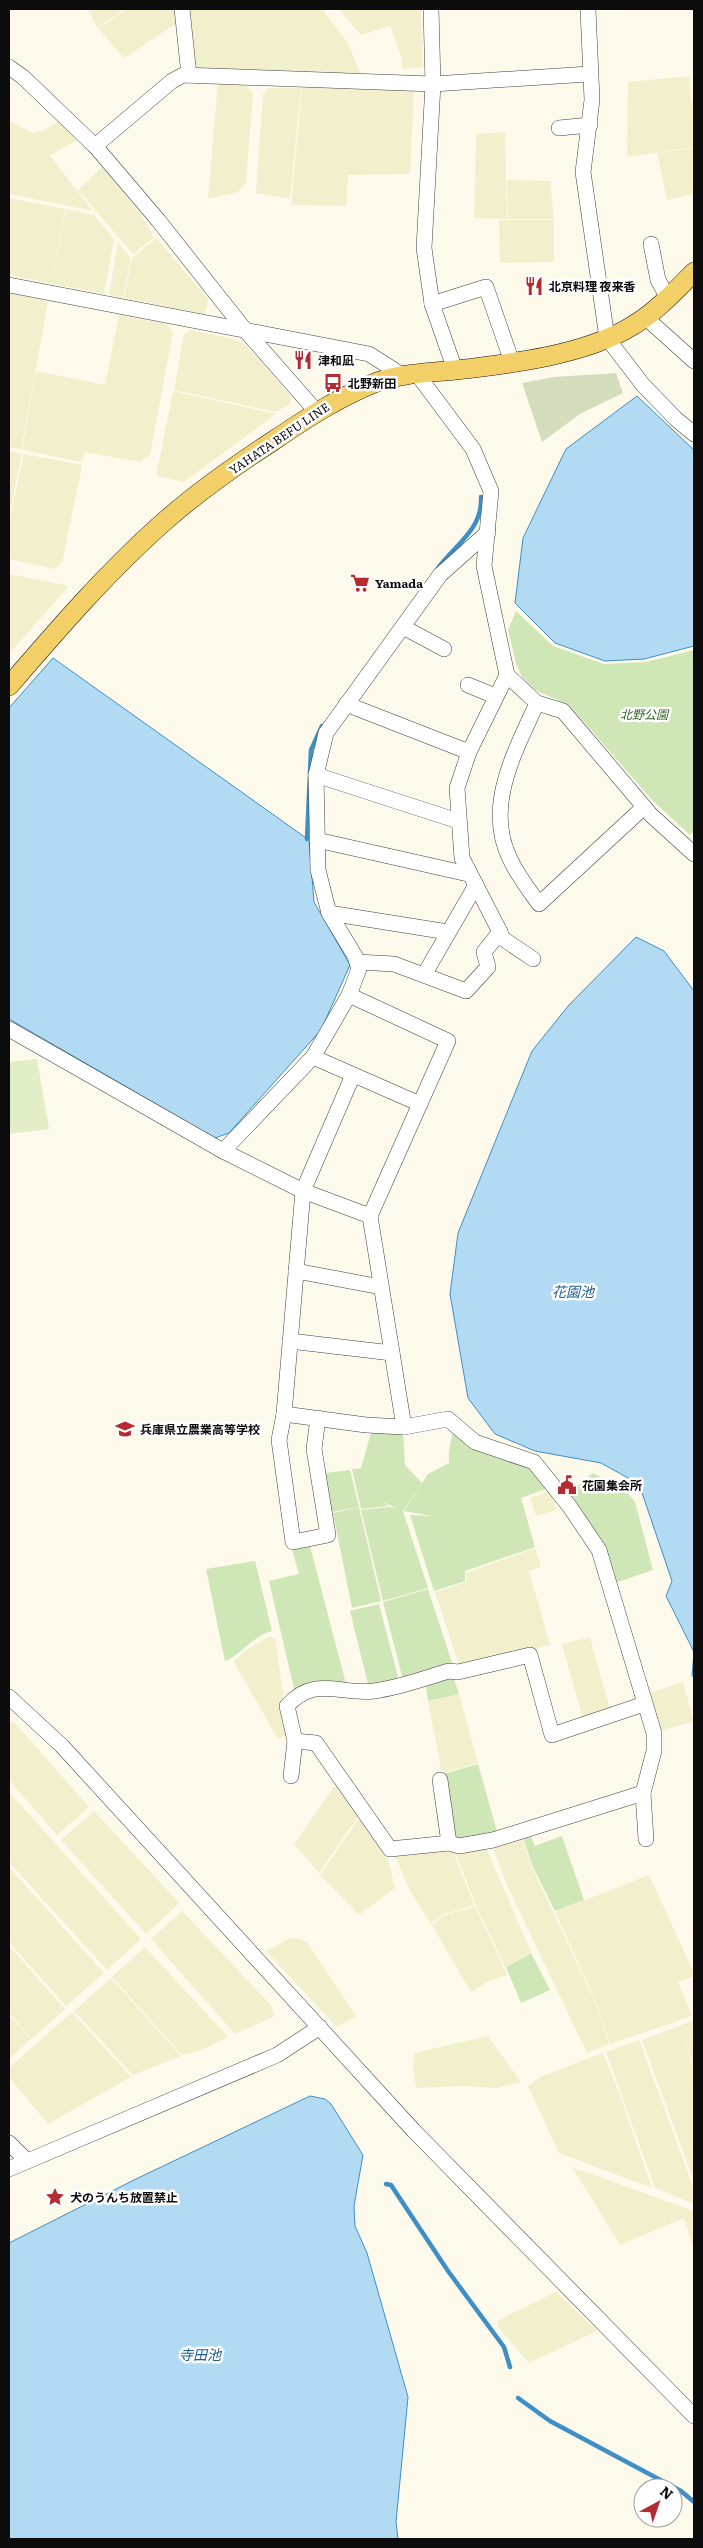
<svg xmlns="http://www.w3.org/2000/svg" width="703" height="2548" viewBox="0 0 703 2548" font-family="Literata,'Noto Sans JP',serif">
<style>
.farmland{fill:#f2efcd}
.green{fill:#cfe6b7}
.cemetery{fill:#d4debe}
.pitch{fill:#e1eec8}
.water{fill:#b2dbf3;stroke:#3d8fc6}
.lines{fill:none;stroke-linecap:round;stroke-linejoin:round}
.stream{stroke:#3d8fc6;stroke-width:4.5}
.minor-casing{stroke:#3f3f3f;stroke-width:16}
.major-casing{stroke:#1d1d1d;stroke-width:20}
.minor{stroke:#fff;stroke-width:15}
.major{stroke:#f2d067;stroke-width:19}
.labels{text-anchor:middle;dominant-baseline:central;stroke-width:5;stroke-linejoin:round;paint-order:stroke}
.poi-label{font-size:12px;font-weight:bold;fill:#0c0c0c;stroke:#fff;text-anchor:start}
.street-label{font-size:12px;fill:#0c0c0c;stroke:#fff}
.park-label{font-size:12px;font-style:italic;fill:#2d5f20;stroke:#fff}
.water-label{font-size:14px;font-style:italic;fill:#1c6196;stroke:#fff}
</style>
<rect width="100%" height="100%" fill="#fefaeb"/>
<g class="farmland">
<path d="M88 9H126L97 27Z"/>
<path d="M128 9H176L178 22 124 58 98 28Z"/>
<path d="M188 9H322L348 43 360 73 216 72 196 67Z"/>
<path d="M339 9H421L423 67 402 69V59L390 26 361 35Z"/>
<path d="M689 76 691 102H694V147L627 157 628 82Z"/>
<path d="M218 81 244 84 253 93 246 182 238 192 208 199Z"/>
<path d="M328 87 414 91 410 174 348 175 346 206 291 205 302 88Z"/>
<path d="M268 88H301L290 199 256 193 263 94Z"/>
<path d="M9 121 33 133 44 130 58 122 76 140 50 156 93 211 9 194Z"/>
<path d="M505 132 507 219 474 218 475 181 482 180H475L476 134Z"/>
<path d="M694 148V194L667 200 657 153Z"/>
<path d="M102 167 138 211 154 237 133 254 78 190Z"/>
<path d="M507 180 550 181 554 219H508Z"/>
<path d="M9 198 65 209 52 282 66 209 94 215 114 239 104 294 9 275Z"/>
<path d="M499 220H554V262L500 263Z"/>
<path d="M156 238 208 299 205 314 124 298 132 258Z"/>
<path d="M118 243 131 258 123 298 109 295Z"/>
<path d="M9 293 48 301 21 450 9 447Z"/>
<path d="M119 315 167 324 173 332 150 455 140 462 85 452 82 462 22 450 36 371 105 385Z"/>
<path d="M191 330 234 339 245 344 291 397 290 404 276 412 174 390 184 334Z"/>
<path d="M173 391 276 414 184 482 156 476Z"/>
<path d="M9 451 22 454 9 516Z"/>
<path d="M24 454 82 465 62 563 55 569 9 559V522Z"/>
<path d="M9 574 69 586 9 654Z"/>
<path d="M550 1491 556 1510 536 1516 530 1498Z"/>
<path d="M535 1548 541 1567 529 1571 550 1645 459 1665 435 1592 466 1582V1573Z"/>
<path d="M269 1636 275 1639 289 1735 278 1739 234 1662 241 1654Z"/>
<path d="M590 1637 610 1710 583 1719 562 1644Z"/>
<path d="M683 1682 694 1722 658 1731 646 1694Z"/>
<path d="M459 1694 478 1763 442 1773 428 1701Z"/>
<path d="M13 1721 89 1807 57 1835 9 1780V1724Z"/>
<path d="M336 1784 359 1815 319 1873 294 1844Z"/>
<path d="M9 1792 141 1939 107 1970 9 1862Z"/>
<path d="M94 1811 179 1903 146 1934 61 1840Z"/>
<path d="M360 1817 388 1859 395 1888 359 1915 320 1875Z"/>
<path d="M521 1835 532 1867 597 2006 609 2044 587 2053 506 1883 493 1848 495 1842Z"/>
<path d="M482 1846 487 1850 531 1952 505 1967 475 1903 455 1851Z"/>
<path d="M426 1849 453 1851 474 1905 442 1915 431 1924 408 1887 394 1853Z"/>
<path d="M9 1867 104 1973 66 2006 9 1942Z"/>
<path d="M649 1875 694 1973V1976L678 1982 692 2016 610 2044 598 2006 555 1912Z"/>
<path d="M475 1906 507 1975 489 1981 471 1992 432 1925 443 1916Z"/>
<path d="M182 1911 270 2004 275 2016 235 2034 151 1939Z"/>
<path d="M291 1938 300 1939 307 1942 356 2016 337 2027 266 1951Z"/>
<path d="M9 1946 65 2009 32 2039 9 2013Z"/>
<path d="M145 1947 228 2037 202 2050 182 2055 112 1977Z"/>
<path d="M111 1978 181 2056 133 2075 74 2011Z"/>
<path d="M72 2012 131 2077 48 2124 9 2077V2068Z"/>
<path d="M9 2015 31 2039 9 2059Z"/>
<path d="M694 2020V2065L679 2026Z"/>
<path d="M679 2026 694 2069V2181L642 2040Z"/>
<path d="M488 2036 521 2082 497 2088 463 2086 416 2088 413 2066 415 2053Z"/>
<path d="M639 2040 694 2189V2204L655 2188 606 2052Z"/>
<path d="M603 2053 619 2093 652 2188 559 2153 528 2086 542 2076Z"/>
<path d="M572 2167 694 2211V2250L684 2218 620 2245Z"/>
<path d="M556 2292 597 2331 529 2363 497 2326 498 2320Z"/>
</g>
<g class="green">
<path d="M516 611 553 646 604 664 646 662 694 650V830L690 835 653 801 569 705 535 690 522 677 516 663 508 630Z"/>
<path d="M453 1428 527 1464 551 1487 521 1498 535 1547 465 1571V1581L434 1591 410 1515 432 1516 404 1511 428 1474 449 1463V1452Z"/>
<path d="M403 1430 405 1465 422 1483 403 1511 428 1588 383 1601 361 1510 391 1507 398 1509 381 1501 389 1506 361 1509 352 1469 361 1468 371 1433Z"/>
<path d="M350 1470 359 1507 332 1512 325 1473Z"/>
<path d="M593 1473 625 1490 635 1502 653 1570 612 1584 565 1495Z"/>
<path d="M359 1507 381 1601 352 1608 333 1513Z"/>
<path d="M310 1546 346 1684 295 1693 269 1581 299 1574 292 1550Z"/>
<path d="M255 1561 272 1631C254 1635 237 1658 225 1661L206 1569Z"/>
<path d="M428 1589 453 1666 403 1680 383 1602Z"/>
<path d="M379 1604 398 1677 395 1681 369 1688 350 1611Z"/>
<path d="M453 1676 459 1694 428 1701 425 1681Z"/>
<path d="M478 1764 498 1835 455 1841 444 1774Z"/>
<path d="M531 1836 535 1846 562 1836 584 1900 555 1911 533 1867 523 1838Z"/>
<path d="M531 1953 550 1990 521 2003 506 1967Z"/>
</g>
<path class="cemetery" d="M616 373 623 393 580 414 542 442 522 383 554 377Z"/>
<path class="pitch" d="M37 1059 49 1129 9 1134V1062Z"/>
<g class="water">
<path d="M637 396 694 450V646L644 659 605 661 555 643 515 603 523 538 566 449Z"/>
<path d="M53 658 309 840 314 902 350 965 321 1030 229 1133 215 1138 9 1019V708Z"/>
<path d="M636 937 664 951 694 991V1676H692L694 1652 666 1596 672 1581 639 1484 601 1463 535 1451 495 1434 468 1398 450 1294 458 1233 532 1051 569 1005Z"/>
<path d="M310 2096 325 2099 331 2104 363 2155 354 2206 355 2226 367 2253 408 2397 396 2522 398 2539H9V2243L136 2179Z"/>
</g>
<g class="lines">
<g class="stream">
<path d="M438 568C455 545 483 529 481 497"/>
<path d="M307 839 311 750 322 726"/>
<path d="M386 2184 391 2185 448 2271 504 2347 510 2367"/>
<path d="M518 2398 550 2421 681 2491 694 2502"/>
</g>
<g class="minor-casing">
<g id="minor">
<path d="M182 9 189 75"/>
<path d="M431 9 433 84 424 248 432 304 455 370"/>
<path d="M588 9 592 100 583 172 607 338 643 385 676 419 694 434"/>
<path d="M9 67 23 77 95 146 158 220 245 330 316 411"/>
<path d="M559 128 590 125"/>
<path d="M95 146 172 81 183 75 433 84 589 74"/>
<path d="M651 244 658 280 668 298"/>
<path d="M9 285 369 354 402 375"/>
<path d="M432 304 486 287 512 362"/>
<path d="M645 317 694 361"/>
<path d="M417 374 473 449 491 491 484 566 507 675 537 703 563 711 651 815 694 854"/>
<path d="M403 627 444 649"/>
<path d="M468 685 495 696"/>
<path d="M537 703C515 752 484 806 510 859 518 876 529 890 539 904L644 807"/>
<path d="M346 704 469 752"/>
<path d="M316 775 458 821"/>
<path d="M317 840 468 874"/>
<path d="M329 913 448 932"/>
<path d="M500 932 502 938 533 959"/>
<path d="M357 962 394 964 466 991 488 967 484 952 500 932 462 858 457 788 469 752 507 675"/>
<path d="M424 975 476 885"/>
<path d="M349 995 448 1041 370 1216 404 1427"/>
<path d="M9 1029 223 1151 303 1191 370 1216"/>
<path d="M313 1057 420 1104"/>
<path d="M353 1075 303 1191 284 1414 366 1425 404 1427 448 1419 475 1442 534 1462 570 1507 599 1550 654 1733V1751L643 1793 646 1839"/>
<path d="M223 1151 313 1057 349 995 359 969 355 956 329 913 318 870 316 775 326 733 440 575 488 532"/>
<path d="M296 1271 381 1287"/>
<path d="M290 1341 392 1353"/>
<path d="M284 1414 279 1440 293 1542 328 1535 314 1449 318 1418"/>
<path d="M9 1697 62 1746 414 2131 694 2416"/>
<path d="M295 1741 316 1743 390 1849 449 1843 459 1846 493 1840 643 1793"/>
<path d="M291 1776 295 1741 287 1706C315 1675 340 1695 374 1691 399 1688 425 1678 449 1671L458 1672 530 1655 552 1735 644 1704"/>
<path d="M440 1780 449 1843"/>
<path d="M9 2143 26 2160"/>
<path d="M9 2169 277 2055 320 2027"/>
</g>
</g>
<g class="major-casing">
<path id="major" d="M9 686C58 629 109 570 166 520 199 491 236 465 273 441 307 418 339 397 377 382 402 373 429 373 455 370 510 364 585 355 632 326 656 312 675 291 694 272"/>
</g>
<use href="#minor" class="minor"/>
<use href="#major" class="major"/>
</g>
<defs>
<g id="restaurant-bare" transform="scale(1.5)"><path d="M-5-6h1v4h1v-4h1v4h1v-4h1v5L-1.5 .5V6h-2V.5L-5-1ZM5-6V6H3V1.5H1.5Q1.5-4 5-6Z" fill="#b42b31" stroke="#fff" stroke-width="2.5" paint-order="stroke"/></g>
<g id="bus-bare" transform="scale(1.5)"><path d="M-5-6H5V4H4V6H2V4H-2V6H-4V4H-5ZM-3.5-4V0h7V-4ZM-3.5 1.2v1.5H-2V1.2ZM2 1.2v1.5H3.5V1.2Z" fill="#b42b31" stroke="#fff" stroke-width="2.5" paint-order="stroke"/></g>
<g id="supermarket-bare" transform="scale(1.5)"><path d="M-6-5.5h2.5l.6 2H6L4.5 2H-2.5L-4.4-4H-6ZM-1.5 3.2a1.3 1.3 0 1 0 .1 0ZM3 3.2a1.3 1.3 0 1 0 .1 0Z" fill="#b42b31" stroke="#fff" stroke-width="2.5" paint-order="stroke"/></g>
<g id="school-bare" transform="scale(1.5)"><path d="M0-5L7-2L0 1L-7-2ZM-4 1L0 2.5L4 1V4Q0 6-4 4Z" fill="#b42b31" stroke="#fff" stroke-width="2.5" paint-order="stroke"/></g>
<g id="civic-bare" transform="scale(1.5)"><path d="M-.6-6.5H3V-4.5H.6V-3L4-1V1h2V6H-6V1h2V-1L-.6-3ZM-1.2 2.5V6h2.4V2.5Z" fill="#b42b31" stroke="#fff" stroke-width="2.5" paint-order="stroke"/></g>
<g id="sight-bare" transform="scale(1.5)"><path d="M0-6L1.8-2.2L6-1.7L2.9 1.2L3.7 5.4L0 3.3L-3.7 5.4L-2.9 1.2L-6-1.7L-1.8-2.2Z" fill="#b42b31" stroke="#fff" stroke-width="2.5" paint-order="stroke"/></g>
</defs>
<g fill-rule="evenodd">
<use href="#restaurant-bare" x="534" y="286"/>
<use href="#restaurant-bare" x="303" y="360"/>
<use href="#bus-bare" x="333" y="383"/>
<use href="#supermarket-bare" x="360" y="583"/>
<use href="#school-bare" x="125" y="1429"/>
<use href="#civic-bare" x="567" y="1485"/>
<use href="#sight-bare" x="55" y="2197"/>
</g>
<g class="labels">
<g class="poi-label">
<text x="549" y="286">北京料理 夜来香</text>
<text x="318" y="360">津和凪</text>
<text x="348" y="383">北野新田</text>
<text x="375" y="583">Yamada</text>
<text x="140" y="1429">兵庫県立農業高等学校</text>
<text x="582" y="1485">花園集会所</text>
<text x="70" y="2197">犬のうんち放置禁止</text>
</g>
<g class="street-label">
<text transform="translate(279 438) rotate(-34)">YAHATA BEFU LINE</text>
</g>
<g class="park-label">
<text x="644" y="714">北野公園</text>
</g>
<g class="water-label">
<text x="573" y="1291">花園池</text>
<text x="200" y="2354">寺田池</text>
</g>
</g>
<rect width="703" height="2548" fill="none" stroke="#0c0c0c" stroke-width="20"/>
<g transform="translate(658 2503) rotate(40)"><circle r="24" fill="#ffffff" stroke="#9e9e9e"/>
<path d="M0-4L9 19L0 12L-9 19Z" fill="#b42b31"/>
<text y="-8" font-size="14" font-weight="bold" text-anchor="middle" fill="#0c0c0c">N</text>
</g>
</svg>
